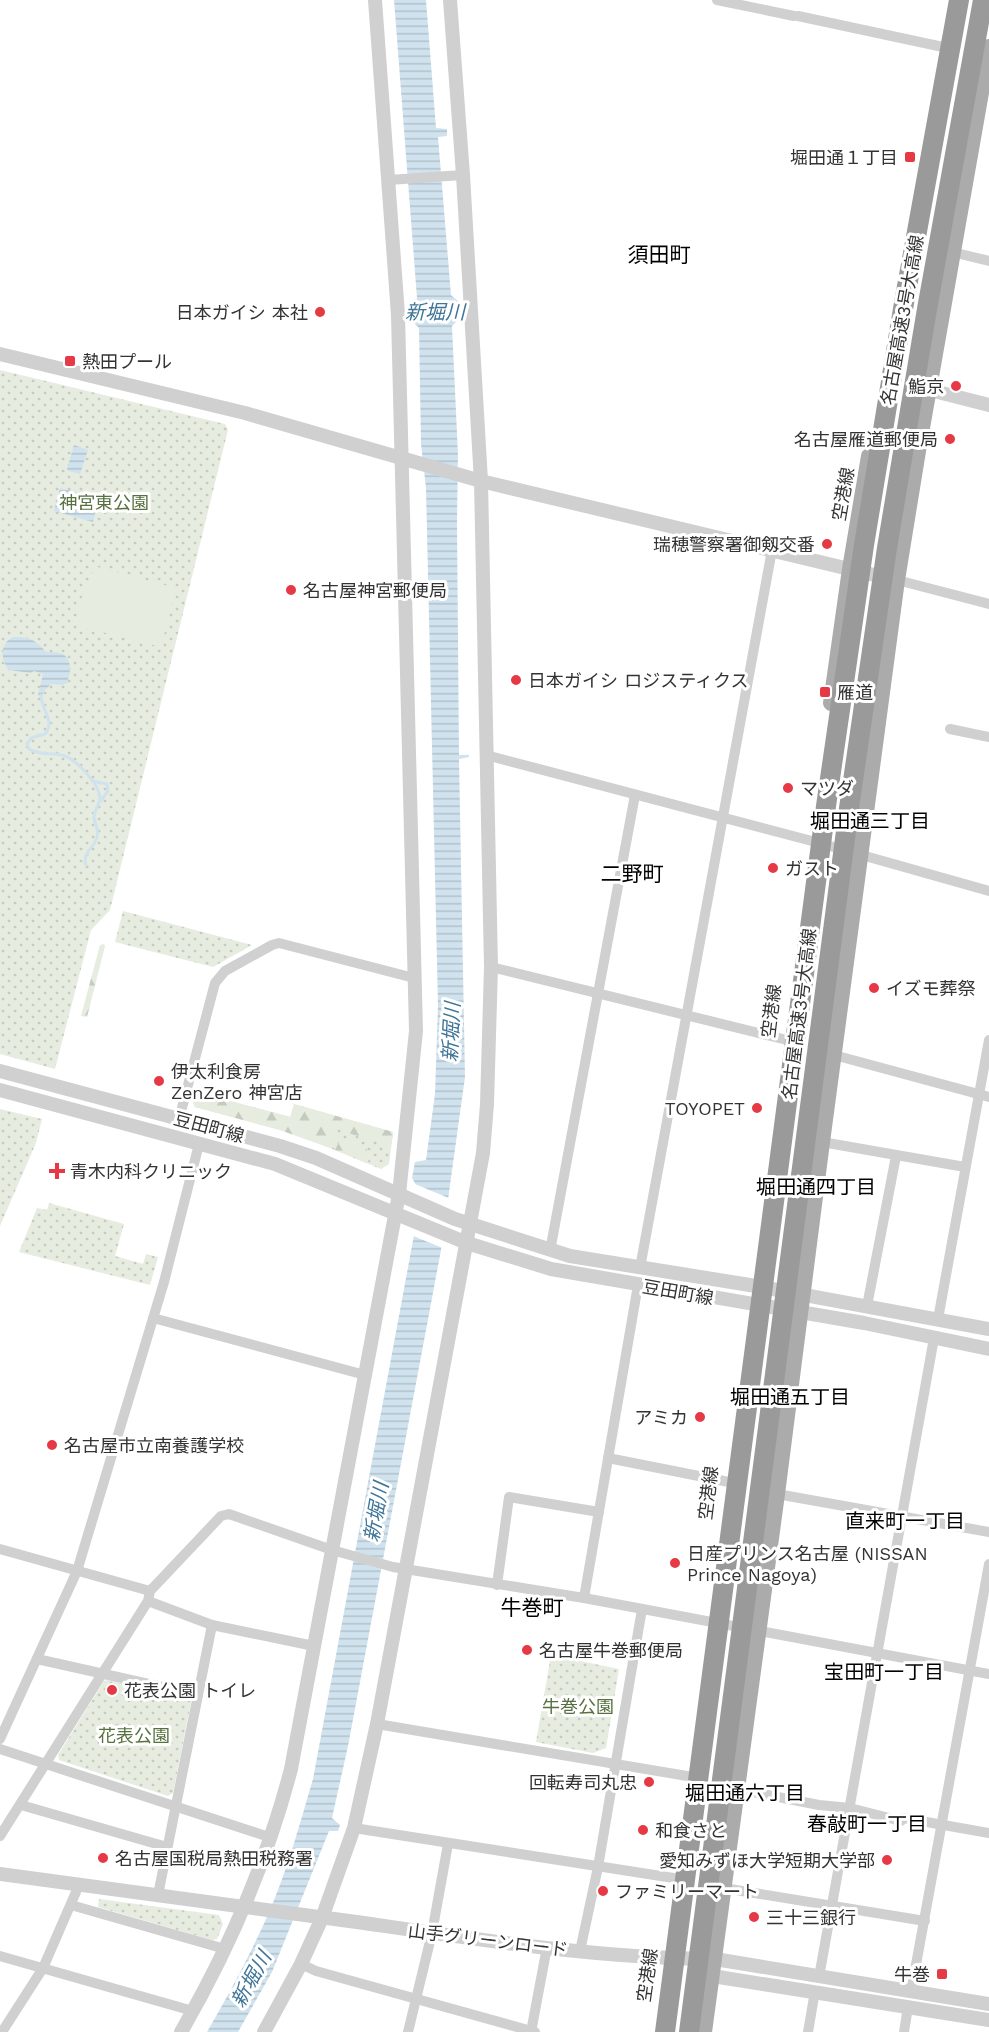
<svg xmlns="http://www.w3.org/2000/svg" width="989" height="2032" viewBox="0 0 989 2032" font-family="'Work Sans','Noto Sans JP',sans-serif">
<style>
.grass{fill:url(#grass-dots)}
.forest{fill:url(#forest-firs)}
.pitch{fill:#e6ecdf}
.water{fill:url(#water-rules)}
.pier{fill:#fff}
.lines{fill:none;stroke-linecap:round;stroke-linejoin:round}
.stream{stroke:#cfe2ee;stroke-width:3}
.minor{stroke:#d0d0d0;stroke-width:10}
.tertiary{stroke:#d0d0d0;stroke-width:14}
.primary{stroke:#ababab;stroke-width:16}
.motorway-bridge{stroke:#9a9a9a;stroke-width:20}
.poi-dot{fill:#e63946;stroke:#fff;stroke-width:2}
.labels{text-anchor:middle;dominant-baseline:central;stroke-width:6;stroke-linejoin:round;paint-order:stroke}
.poi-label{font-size:18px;fill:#333;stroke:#fff;text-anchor:start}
.street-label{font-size:18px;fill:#333;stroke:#fff}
.park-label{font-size:18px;fill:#56703f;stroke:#fff}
.water-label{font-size:20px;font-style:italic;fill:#3f7597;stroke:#fff}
.neighbourhood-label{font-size:20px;fill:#000;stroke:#fff}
.quarter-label{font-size:21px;fill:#000;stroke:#fff}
</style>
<defs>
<pattern id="grass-dots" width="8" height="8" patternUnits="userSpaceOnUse" patternTransform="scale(1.5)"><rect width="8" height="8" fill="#e6ecdf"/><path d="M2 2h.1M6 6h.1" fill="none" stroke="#c6cbc0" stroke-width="1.8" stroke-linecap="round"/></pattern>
<pattern id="forest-firs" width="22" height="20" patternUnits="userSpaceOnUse" patternTransform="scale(1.5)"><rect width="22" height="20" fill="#e6ecdf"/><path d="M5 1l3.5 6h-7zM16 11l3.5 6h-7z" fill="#c6cbc0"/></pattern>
<pattern id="water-rules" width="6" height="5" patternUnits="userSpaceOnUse" patternTransform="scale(1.5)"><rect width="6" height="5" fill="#cfe2ee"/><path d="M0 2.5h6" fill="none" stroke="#b2c2cd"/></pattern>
</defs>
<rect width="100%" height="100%" fill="#fff"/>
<g class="grass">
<path d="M0 370 225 424 228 430 110 910 91 930 55 1069 0 1054Z"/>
<path d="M123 911 252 945 213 967 115 942Z"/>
<path d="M196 1092 291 1117 294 1104 393 1132 389 1164 381 1169 318 1143 280 1130 195 1107 193 1102Z"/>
<path d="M0 1109 42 1119 36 1143 0 1226Z"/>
<path d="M49 1203 124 1224 115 1256 143 1264 146 1254 158 1257 150 1285 19 1252 37 1208 47 1210Z"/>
<path d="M551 1655 619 1669 606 1748 593 1753 536 1742Z"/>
<path d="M107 1680 189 1698 191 1702 173 1793 168 1796 59 1760 58 1755 104 1681Z"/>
<path d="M99 1899 219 1915 223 1924 217 1939 212 1940 98 1907Z"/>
</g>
<g class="forest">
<path d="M104 944 105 946 87 1017 81 1016 100 945Z"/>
<path d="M196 1092 290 1117 294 1104 393 1132 391 1147 370 1139 368 1140 338 1129 330 1148 280 1130 195 1107 193 1102Z"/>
<path d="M346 1139 365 1146 371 1158 366 1163 335 1150 339 1142Z"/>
</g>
<path class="pitch" d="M94 566 176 588 161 647 78 626 82 613 78 611 86 582H90Z"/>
<g class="water">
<path d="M394 0H426L436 128 447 129V136L438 137 451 295 459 302 460 318 452 326 458 455 457 522 459 755H469V757L459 759 465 1077 441 1250 348 1746 332 1818 340 1825 338 1831H329L272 1972 238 2032H207C230 1992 252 1952 270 1910 288 1868 300 1823 313 1779L414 1235 416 1185 412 1178 415 1162 426 1160 435 1094 438 1006 426 488 421 444 419 328 413 322 412 304 417 298Z"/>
<path d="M74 445 88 450 80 474 68 471 67 469Z"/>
<path d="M60 488 99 498 93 522 54 511Z"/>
<path d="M13 637C28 637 35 639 45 651 50 653 54 651 60 653 73 657 71 673 67 683L62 685 51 684 44 691 42 696 38 695 43 674 34 671 31 673 9 670C0 659 0 643 13 637Z"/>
</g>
<path class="pier" d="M415 1184 451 1199 445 1249 411 1235Z"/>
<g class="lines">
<g class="stream">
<path d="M41 695C41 710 56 721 45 734L31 738 27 744 29 749C40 756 52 752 65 756 76 760 99 784 100 797 100 803 96 808 94 815 93 822 100 829 97 837 94 849 82 852 86 865"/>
<path d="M93 781 107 784 108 791 100 802"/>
</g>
<g class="minor">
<path d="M717 0 794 16"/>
<path d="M798 16 943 47"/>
<path d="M388 180 463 175"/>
<path d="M952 252 989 261"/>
<path d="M897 580 989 604"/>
<path d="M950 729 989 737"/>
<path d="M486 755 812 841 989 891"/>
<path d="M491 967 787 1040"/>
<path d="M834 1055 989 1097"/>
<path d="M179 1119 215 983 225 971 272 945 279 943 414 978"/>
<path d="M822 1142 965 1167"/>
<path d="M550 1251 635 795"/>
<path d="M640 1268 772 550"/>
<path d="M867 1306 896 1156"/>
<path d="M153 1318 365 1375"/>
<path d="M938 1319 989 1040"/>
<path d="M608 1458 729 1482"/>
<path d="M777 1494 989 1532"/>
<path d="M0 1549 150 1591"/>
<path d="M497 1585 509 1497 599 1512"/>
<path d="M584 1598 638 1285"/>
<path d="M148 1601 212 1625 314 1646"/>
<path d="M37 1659 198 1695"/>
<path d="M377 1724 693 1777"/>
<path d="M0 1739 77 1571 164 1282 199 1144"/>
<path d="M0 1749 269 1837"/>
<path d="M737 1789 819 1805 850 1808 901 1821 904 1818 989 1833"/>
<path d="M21 1805 167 1847"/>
<path d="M354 1828 680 1879"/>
<path d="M0 1836 148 1601 150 1591 221 1516 229 1514 332 1550 393 1567 584 1598 989 1674"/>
<path d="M724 1888 925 1921"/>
<path d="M158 1895 212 1625"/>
<path d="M71 1905 225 1949"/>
<path d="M580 1951 598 1867 642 1609"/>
<path d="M0 1956 193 2011"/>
<path d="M301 1964 316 1971 535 2032"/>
<path d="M819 1977 934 1338"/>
<path d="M911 1992 989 1564"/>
<path d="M2 2032 43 1968 79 1885"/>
<path d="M408 2032 432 1933 448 1844"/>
<path d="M531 2032 547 1947"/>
<path d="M808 2032 815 1991"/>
<path d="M904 2032 908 2007"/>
</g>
<g class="tertiary">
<path d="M0 354 245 413 481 481 891 579"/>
<path d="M930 390 989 405"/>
<path d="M0 1071 280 1146 316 1158 455 1219 570 1256 756 1286 989 1329"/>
<path d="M0 1090 275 1164 467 1243 551 1269 864 1323 989 1349"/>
<path d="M0 1874C121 1890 242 1906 364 1923 480 1940 597 1958 715 1959L989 2004"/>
<path d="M704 1973 712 1976 989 2020"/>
<path d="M181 2032C229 1949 267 1861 291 1769L399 1194 416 1031 398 315 375 0"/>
<path d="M264 2032 301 1964 322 1918 354 1828 377 1724 483 1153 487 1104 491 967 481 481 463 175 450 0"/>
</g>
<g class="primary">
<path d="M831 703 850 569 869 456"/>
<path d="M704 2032 777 1494 822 1142 897 580 919 445 989 47"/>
</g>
<g class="motorway-bridge">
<path d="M665 2032 826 806 864 545 904 303 959 0"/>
<path d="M689 2032 849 808 887 548 927 309 983 0"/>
</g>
</g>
<g class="poi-dot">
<rect x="904" y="151" width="12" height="12" rx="3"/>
<circle cx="320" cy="312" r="6"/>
<rect x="64" y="355" width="12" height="12" rx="3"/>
<circle cx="956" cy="386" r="6"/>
<circle cx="950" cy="439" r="6"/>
<circle cx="827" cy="544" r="6"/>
<circle cx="291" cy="590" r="6"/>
<circle cx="516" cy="680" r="6"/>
<rect x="819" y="686" width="12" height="12" rx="3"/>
<circle cx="788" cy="788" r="6"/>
<circle cx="773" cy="868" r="6"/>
<circle cx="874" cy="988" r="6"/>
<circle cx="159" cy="1081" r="6"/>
<circle cx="757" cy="1108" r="6"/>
<path d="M54 1162h6v6h6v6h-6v6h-6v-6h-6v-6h6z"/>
<circle cx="700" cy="1417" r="6"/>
<circle cx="52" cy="1445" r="6"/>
<circle cx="675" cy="1563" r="6"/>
<circle cx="527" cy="1650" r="6"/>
<circle cx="112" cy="1690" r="6"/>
<circle cx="649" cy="1782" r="6"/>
<circle cx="643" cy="1830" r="6"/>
<circle cx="103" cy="1858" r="6"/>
<circle cx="887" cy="1860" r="6"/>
<circle cx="603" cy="1891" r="6"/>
<circle cx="754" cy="1917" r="6"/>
<rect x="936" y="1968" width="12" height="12" rx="3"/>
</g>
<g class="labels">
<g class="poi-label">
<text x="898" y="157" text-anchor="end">堀田通１丁目</text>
<text x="308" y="312" text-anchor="end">日本ガイシ 本社</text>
<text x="82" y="361">熱田プール</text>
<text x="944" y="386" text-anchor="end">鮨京</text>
<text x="938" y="439" text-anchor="end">名古屋雁道郵便局</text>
<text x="815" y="544" text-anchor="end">瑞穂警察署御剱交番</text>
<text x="303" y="590">名古屋神宮郵便局</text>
<text x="528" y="680">日本ガイシ ロジスティクス</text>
<text x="837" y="692">雁道</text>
<text x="800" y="788">マツダ</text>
<text x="785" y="868">ガスト</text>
<text x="886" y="988">イズモ葬祭</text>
<text x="171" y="1071">伊太利食房<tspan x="171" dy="21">ZenZero 神宮店</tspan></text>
<text x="745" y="1108" text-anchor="end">TOYOPET</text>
<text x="70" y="1171">青木内科クリニック</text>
<text x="688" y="1417" text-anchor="end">アミカ</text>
<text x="64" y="1445">名古屋市立南養護学校</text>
<text x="687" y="1553">日産プリンス名古屋 (NISSAN<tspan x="687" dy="21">Prince Nagoya)</tspan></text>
<text x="539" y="1650">名古屋牛巻郵便局</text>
<text x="124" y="1690">花表公園 トイレ</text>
<text x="637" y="1782" text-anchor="end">回転寿司丸忠</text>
<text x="655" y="1830">和食さと</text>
<text x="115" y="1858">名古屋国税局熱田税務署</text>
<text x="875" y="1860" text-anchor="end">愛知みずほ大学短期大学部</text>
<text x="615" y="1891">ファミリーマート</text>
<text x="766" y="1917">三十三銀行</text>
<text x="930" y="1974" text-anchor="end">牛巻</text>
</g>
<g class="street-label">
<text transform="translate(902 320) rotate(-80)">名古屋高速3号大高線</text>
<text transform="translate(843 494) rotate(-80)">空港線</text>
<text transform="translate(771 1011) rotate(-83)">空港線</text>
<text transform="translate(799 1014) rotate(-83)">名古屋高速3号大高線</text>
<text transform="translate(209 1127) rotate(15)">豆田町線</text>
<text transform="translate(678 1292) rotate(10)">豆田町線</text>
<text transform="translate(708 1493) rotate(-83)">空港線</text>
<text transform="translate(488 1940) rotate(7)">山手グリーンロード</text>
<text transform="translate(647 1975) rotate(-82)">空港線</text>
</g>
<g class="park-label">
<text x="104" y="502">神宮東公園</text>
<text x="578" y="1706">牛巻公園</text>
<text x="134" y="1735">花表公園</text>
</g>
<g class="water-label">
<text x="435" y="312">新堀川</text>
<text transform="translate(451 1032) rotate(-87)">新堀川</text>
<text transform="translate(376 1512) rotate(-80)">新堀川</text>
<text transform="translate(251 1979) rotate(-61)">新堀川</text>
</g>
<g class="neighbourhood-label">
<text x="870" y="821">堀田通三丁目</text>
<text x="816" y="1187">堀田通四丁目</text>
<text x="790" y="1397">堀田通五丁目</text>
<text x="905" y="1521">直来町一丁目</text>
<text x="884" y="1672">宝田町一丁目</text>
<text x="745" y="1793">堀田通六丁目</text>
<text x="867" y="1824">春敲町一丁目</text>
</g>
<g class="quarter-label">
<text x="659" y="254">須田町</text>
<text x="632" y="873">二野町</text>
<text x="532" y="1607">牛巻町</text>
</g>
</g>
</svg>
